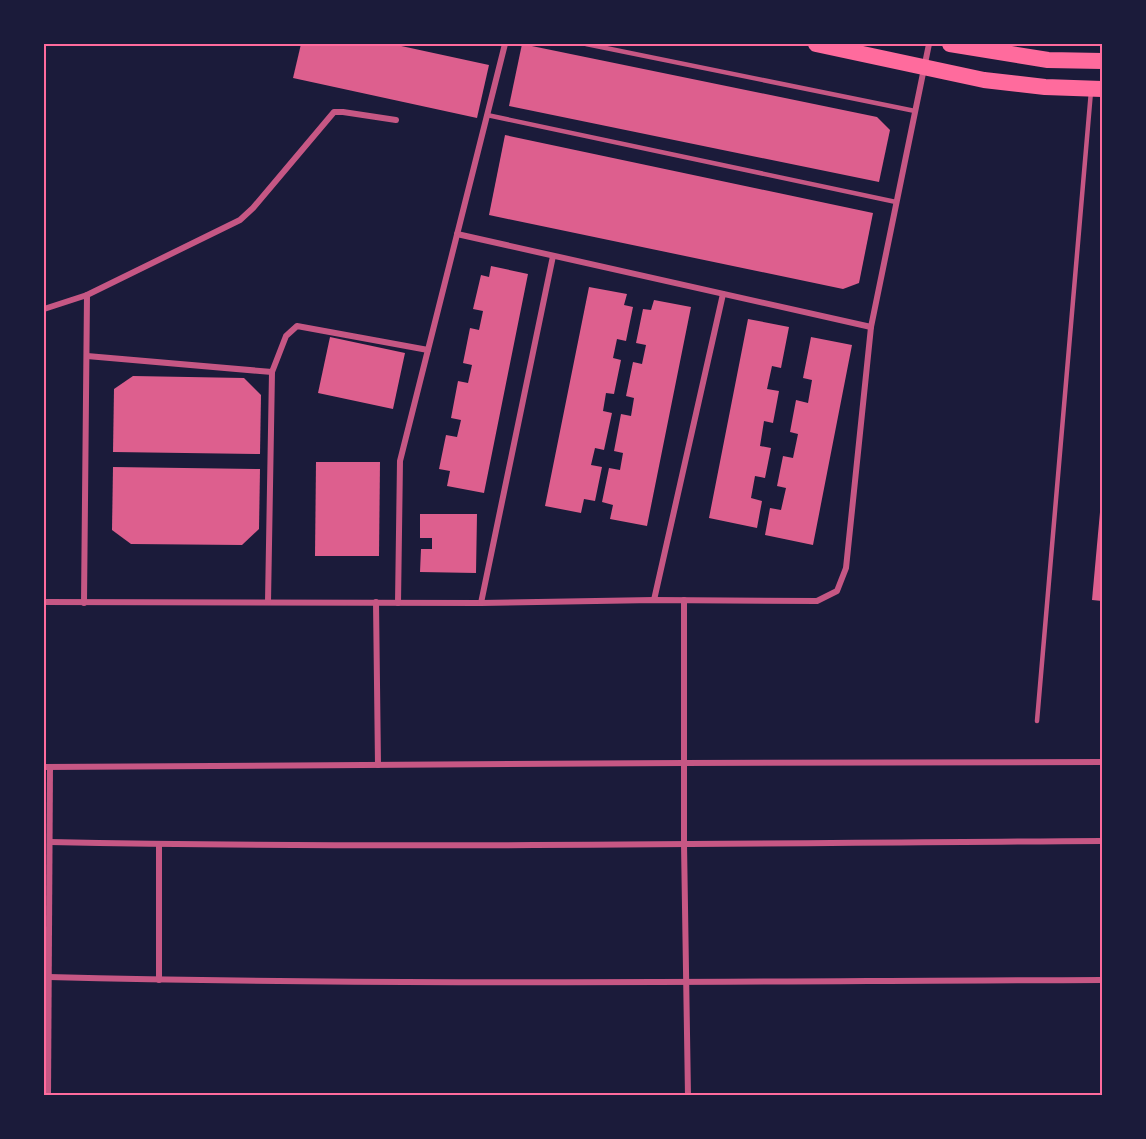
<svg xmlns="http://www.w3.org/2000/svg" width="1146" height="1139" viewBox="0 0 1146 1139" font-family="'Noto Serif',serif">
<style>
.building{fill:#dd5f8e}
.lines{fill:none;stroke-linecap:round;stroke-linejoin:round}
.service{stroke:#c65784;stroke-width:4.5}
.minor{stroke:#c65784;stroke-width:6}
.trunk{stroke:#ff6b9d;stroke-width:16}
.neatline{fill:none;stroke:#ff6b9d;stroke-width:2}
</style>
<rect width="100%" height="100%" fill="#1b1b3a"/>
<g class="building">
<path d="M301 44H392L489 65 477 118 293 78Z"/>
<path d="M522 44 877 117 890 130 879 182 509 106Z"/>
<path d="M505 135 873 213 859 283 843 289 489 215Z"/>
<path d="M491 266 528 274 484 493 447 486 450 471 439 469 446 435 457 437 461 420 451 418 458 381 468 383 472 365 463 363 470 328 479 330 483 311 473 309 481 275 489 277Z"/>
<path d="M589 287 627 294 624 305 633 307 626 341 617 339 613 358 621 360 614 394 606 393 603 411 612 413 604 450 595 448 591 465 602 467 595 501 584 499 581 513 545 506Z"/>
<path d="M654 300 691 307 647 526 610 519 613 505 602 502 609 468 620 470 623 453 614 451 621 414 631 416 634 398 626 396 633 362 642 364 646 345 636 343 643 309 651 310Z"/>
<path d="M748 319 789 327 781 368 772 366 767 389 779 391 773 423 764 421 760 446 771 448 765 478 755 476 751 498 762 501 757 528 709 518Z"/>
<path d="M330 337 405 353 393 409 318 393Z"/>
<path d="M811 337 852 345 813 545 765 535 770 508 781 510 786 488 777 486 783 456 793 458 798 434 790 432 796 400 808 403 812 380 803 378Z"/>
<path d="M133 376 244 378 261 395 260 454 113 452 114 389Z"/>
<path d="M316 462H380L379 556H315Z"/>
<path d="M113 467 260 469 259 529 242 545 131 544 112 530Z"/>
<path d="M1101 501H1102V601L1092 600Z"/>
<path d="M420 514H477L476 573 420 572 421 549H432V538H420Z"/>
</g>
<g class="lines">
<g class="service">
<path d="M586 44 915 111"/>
<path d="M487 115 896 202"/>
<path d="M1037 721 1091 91"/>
</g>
<g class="minor">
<path d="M457 234 871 327"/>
<path d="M44 309 87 295 240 220 253 208 334 112H343L396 120"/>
<path d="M87 356 272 372"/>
<path d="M654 600 723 294"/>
<path d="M684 600V844L688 1096"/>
<path d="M44 602 481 603 654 600 817 601 837 591 846 568 871 327 929 44"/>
<path d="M268 602 272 372 286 336 297 326 428 350"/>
<path d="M376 602 378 765"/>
<path d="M84 603 87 295"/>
<path d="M398 603 400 461 505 44"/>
<path d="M481 603 553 256"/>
<path d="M44 767 683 763 1102 762"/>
<path d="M50 842C400 849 752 843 1102 841"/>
<path d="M159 844V980"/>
<path d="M49 977C400 986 751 981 1102 980"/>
<path d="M48 1096 50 767"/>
</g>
<g class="trunk">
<path d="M816 44 984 80 1045 87 1102 89"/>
<path d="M950 44 1048 60 1102 61"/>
</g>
</g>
<rect width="1146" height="1139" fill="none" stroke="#1b1b3a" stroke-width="90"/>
<rect x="45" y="45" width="1056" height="1049" class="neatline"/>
</svg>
